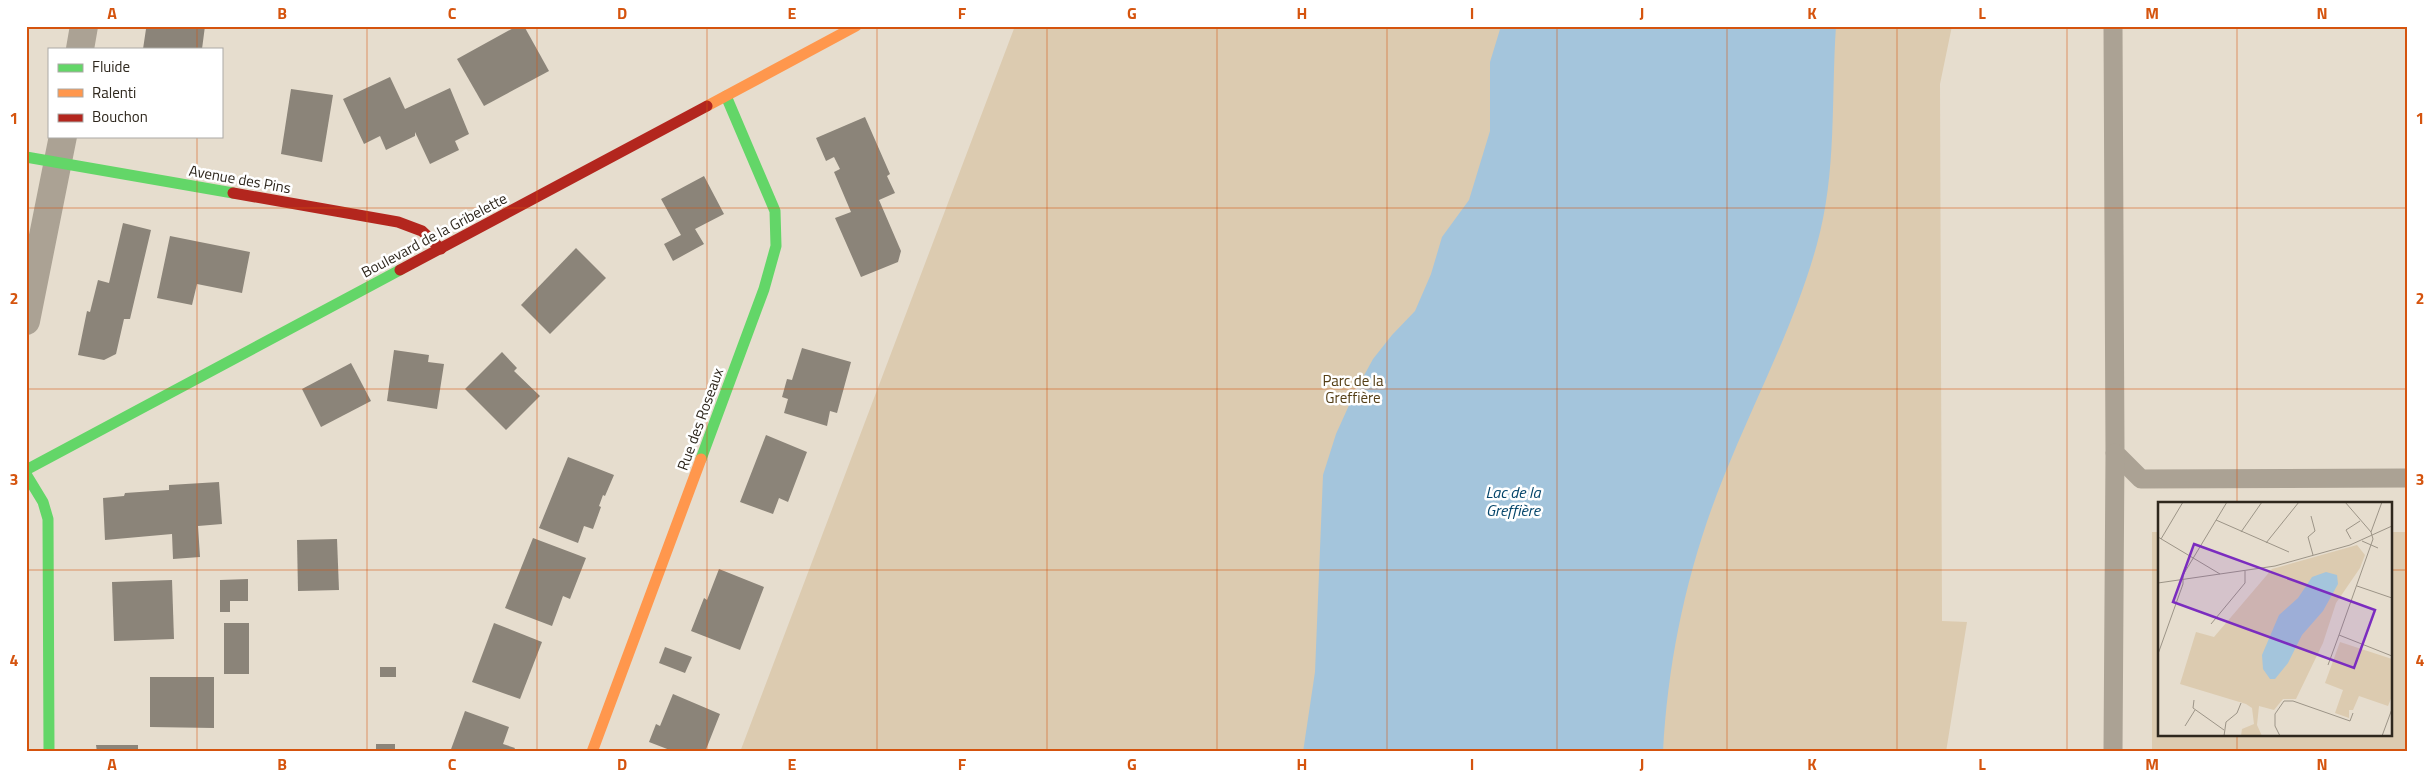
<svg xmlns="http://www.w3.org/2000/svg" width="2434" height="778" viewBox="0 0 2434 778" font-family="'Titillium Web',sans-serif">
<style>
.green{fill:#dccbb0}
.water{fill:#a4c5dc}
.building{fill:#8b8479}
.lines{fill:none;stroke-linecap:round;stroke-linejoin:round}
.lane{stroke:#aba294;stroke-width:19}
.street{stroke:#aba294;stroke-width:28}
.fast{stroke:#63d668;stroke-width:11}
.slow{stroke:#ff974d;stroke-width:11}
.jam{stroke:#b3261e;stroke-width:11}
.grid{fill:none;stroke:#d5540e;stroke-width:1;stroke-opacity:0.55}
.labels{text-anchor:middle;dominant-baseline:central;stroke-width:5;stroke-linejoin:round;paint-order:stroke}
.street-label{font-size:15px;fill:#2e271d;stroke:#fff}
.park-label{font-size:15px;fill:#543e15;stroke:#fff}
.water-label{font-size:16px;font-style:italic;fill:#034469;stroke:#fff}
.inset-road{fill:none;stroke:#9c9487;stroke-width:1}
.view{fill:#7b2cbf;fill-opacity:0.15;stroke:#7b2cbf;stroke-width:2.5}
.inset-edge{fill:none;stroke:#2e271d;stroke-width:2.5}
.neatline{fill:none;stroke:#d5540e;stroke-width:2}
.grid-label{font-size:16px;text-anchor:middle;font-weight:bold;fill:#d5540e}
</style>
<rect width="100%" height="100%" fill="#e6ddce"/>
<g class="green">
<path d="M1015 26H1952L1940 84 1942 621 1967 622 1946 752H740Z"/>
<path d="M2152 532H2159V734H2390V532H2408V752H2152Z"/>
</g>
<path class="water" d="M1501 26H1836C1831 99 1837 173 1817 244 1795 324 1755 399 1724 476 1688 565 1668 657 1663 752H1303L1315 672 1323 475 1336 434 1355 392 1373 359 1392 335 1415 311 1431 274 1442 237 1469 200 1490 131V62Z"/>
<g class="building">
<path d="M135 26H205L202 49H143L146 29Z"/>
<path d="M517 26H524L549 71 484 106 457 59Z"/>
<path d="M390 77 405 109 450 88 469 134 455 141 459 150 430 164 415 132V136L386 150 380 136 364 144 343 99Z"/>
<path d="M291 89 333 95 322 162 281 154Z"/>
<path d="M865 117 890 174 887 176 895 193 879 200 901 251 898 262 861 277 835 218 851 212 834 172 840 169 834 157 826 161 816 138Z"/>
<path d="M704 176 724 214 695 229 704 244 673 261 664 244 681 235 661 199Z"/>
<path d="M123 223 151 230 130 319H124L116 354 104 360 78 355 87 311 90 312 98 280 109 283Z"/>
<path d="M170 236 250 252 242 293 197 284 192 305 157 298Z"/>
<path d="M576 248 606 278 550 334 521 305Z"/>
<path d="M802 348 851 362 837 413 830 411 827 426 784 413 788 399 782 397 787 379 792 380Z"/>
<path d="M394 350 429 355 428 362 444 364 437 409 387 401Z"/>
<path d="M502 352 517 368 514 371 540 396 506 430 465 389Z"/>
<path d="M351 363 371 401 321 427 302 389Z"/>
<path d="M766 435 807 452 788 502 779 498 773 514 740 502Z"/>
<path d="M568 457 614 475 605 496 603 495 599 506 601 507 593 529 584 526 578 543 539 528Z"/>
<path d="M219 482 222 524 198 526 200 557 173 559 172 534 105 540 103 498 124 496 125 493 169 490V485Z"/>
<path d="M533 538 586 558 570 599 563 596 552 626 505 608Z"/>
<path d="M337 539 339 590 298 591 297 540Z"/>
<path d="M719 569 764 587 740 650 691 631 704 598 707 600Z"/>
<path d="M248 579V601H230V612H220V580Z"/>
<path d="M172 580 174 639 114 641 112 582Z"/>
<rect x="224" y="623" width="25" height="51"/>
<path d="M494 623 542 642 520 699 472 682Z"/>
<path d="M665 647 692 657 685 673 659 663Z"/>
<rect x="380" y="667" width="16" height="10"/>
<path d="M150 677H214V728L150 727Z"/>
<path d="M673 694 720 714 705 752H675L649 742 656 724 660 726Z"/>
<path d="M465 711 509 727 503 744 515 748 513 752H450Z"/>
<rect x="376" y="744" width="19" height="8"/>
<path d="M96 745H138V752H97Z"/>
</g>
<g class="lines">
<g class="lane">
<path d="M2113 26 2115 453 2141 479 2408 478"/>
<path d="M2113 752 2115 453"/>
</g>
<g class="street">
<path d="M80 49 84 26"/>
<path d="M26 321 63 136"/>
</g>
<g class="fast">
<path d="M26 157 233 193"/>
<path d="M701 459 764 289 776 246 775 211 726 96"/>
<path d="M26 470 400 270"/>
<path d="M26 474 43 502 48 519 49 752"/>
</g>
<g class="slow">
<path d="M707 106 856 26"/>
<path d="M592 752 701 459"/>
</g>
<g class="jam">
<path d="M233 193 398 222 422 231 441 249"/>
<path d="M400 270 707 106"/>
</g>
</g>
<path class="grid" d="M197 26V49M367 26V752M537 26V752M707 26V752M877 26V752M1047 26V752M1217 26V752M1387 26V752M1557 26V752M1727 26V752M1897 26V752M2067 26V752M2237 26V503M197 136V752M26 208H2408M26 389H2408M26 570H2159M2390 570H2408M2237 734V752"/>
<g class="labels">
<g class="street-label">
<text transform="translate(240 179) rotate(10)">Avenue des Pins</text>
<text transform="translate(434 235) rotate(-28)">Boulevard de la Gribelette</text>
<text transform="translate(700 419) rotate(-70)">Rue des Roseaux</text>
</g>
<g class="park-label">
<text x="1353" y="380">Parc de la<tspan x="1353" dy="17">Greffière</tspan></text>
</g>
<g class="water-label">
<text x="1513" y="492">Lac de la<tspan x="1513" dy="18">Greffière</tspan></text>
</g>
</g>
<g transform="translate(2158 502)">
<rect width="234" height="234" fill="#e6ddce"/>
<path d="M199 43 207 53 202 66 178 101 165 141 138 197H125L116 208 101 204 99 223 104 234H83L84 227 96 222 94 206 88 202 22 182 38 130 56 135 114 67ZM182 140 234 157V194L230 204 201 194 195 208H191V216L177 211 185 188 167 181Z" fill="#dccbb0"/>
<path d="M168 70 179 73 180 82 165 109 144 133 130 161 117 177H112L105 167 104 153 121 113 140 96 154 75Z" fill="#a4c5dc"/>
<path class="inset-road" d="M187 0 213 30 215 37 181 133 234 154M153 14 157 29 150 35 155 53M58 18 131 50M83 30 104 0M213 30 224 0M0 35 62 72M3 37 25 0M193 37 188 28 202 19M204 39 220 46M108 41 141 0M0 81 117 64 192 43 234 24M199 84 234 96M53 122 87 81V69M0 152 25 82V73L69 0M170 163 181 133M36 198 35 206 66 228M27 224 37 208M66 234 68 220 79 211 83 201M122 234 117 224V212L126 199H135L192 219 195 211M224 234 234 207"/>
<path class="view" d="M36 42 217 108 196 166 15 100Z"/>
<rect width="234" height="234" class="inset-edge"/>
</g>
<rect width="2434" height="778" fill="none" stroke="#ffffff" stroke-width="55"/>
<rect x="48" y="48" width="175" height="90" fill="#ffffff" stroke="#aba9a5"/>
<rect x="58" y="64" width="25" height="8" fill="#63d668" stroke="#aba9a5"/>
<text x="92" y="72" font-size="15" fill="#2e271d">Fluide</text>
<rect x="58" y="89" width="25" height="8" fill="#ff974d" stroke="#aba9a5"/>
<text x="92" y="98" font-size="15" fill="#2e271d">Ralenti</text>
<rect x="58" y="114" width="25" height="8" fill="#b3261e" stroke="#aba9a5"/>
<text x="92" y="122" font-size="15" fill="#2e271d">Bouchon</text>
<rect x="28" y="28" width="2378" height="722" class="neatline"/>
<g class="grid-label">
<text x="112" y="19">A</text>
<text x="282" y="19">B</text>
<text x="452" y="19">C</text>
<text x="622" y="19">D</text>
<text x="792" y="19">E</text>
<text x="962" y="19">F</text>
<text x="1132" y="19">G</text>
<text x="1302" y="19">H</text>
<text x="1472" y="19">I</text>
<text x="1642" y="19">J</text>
<text x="1812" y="19">K</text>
<text x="1982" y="19">L</text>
<text x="2152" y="19">M</text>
<text x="2322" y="19">N</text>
<text x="14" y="124">1</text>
<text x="2420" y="124">1</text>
<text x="14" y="304">2</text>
<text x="2420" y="304">2</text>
<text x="14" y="485">3</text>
<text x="2420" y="485">3</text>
<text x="14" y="666">4</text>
<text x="2420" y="666">4</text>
<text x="112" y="770">A</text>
<text x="282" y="770">B</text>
<text x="452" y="770">C</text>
<text x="622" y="770">D</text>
<text x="792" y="770">E</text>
<text x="962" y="770">F</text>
<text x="1132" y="770">G</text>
<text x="1302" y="770">H</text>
<text x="1472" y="770">I</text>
<text x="1642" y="770">J</text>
<text x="1812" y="770">K</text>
<text x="1982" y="770">L</text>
<text x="2152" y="770">M</text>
<text x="2322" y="770">N</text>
</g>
</svg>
